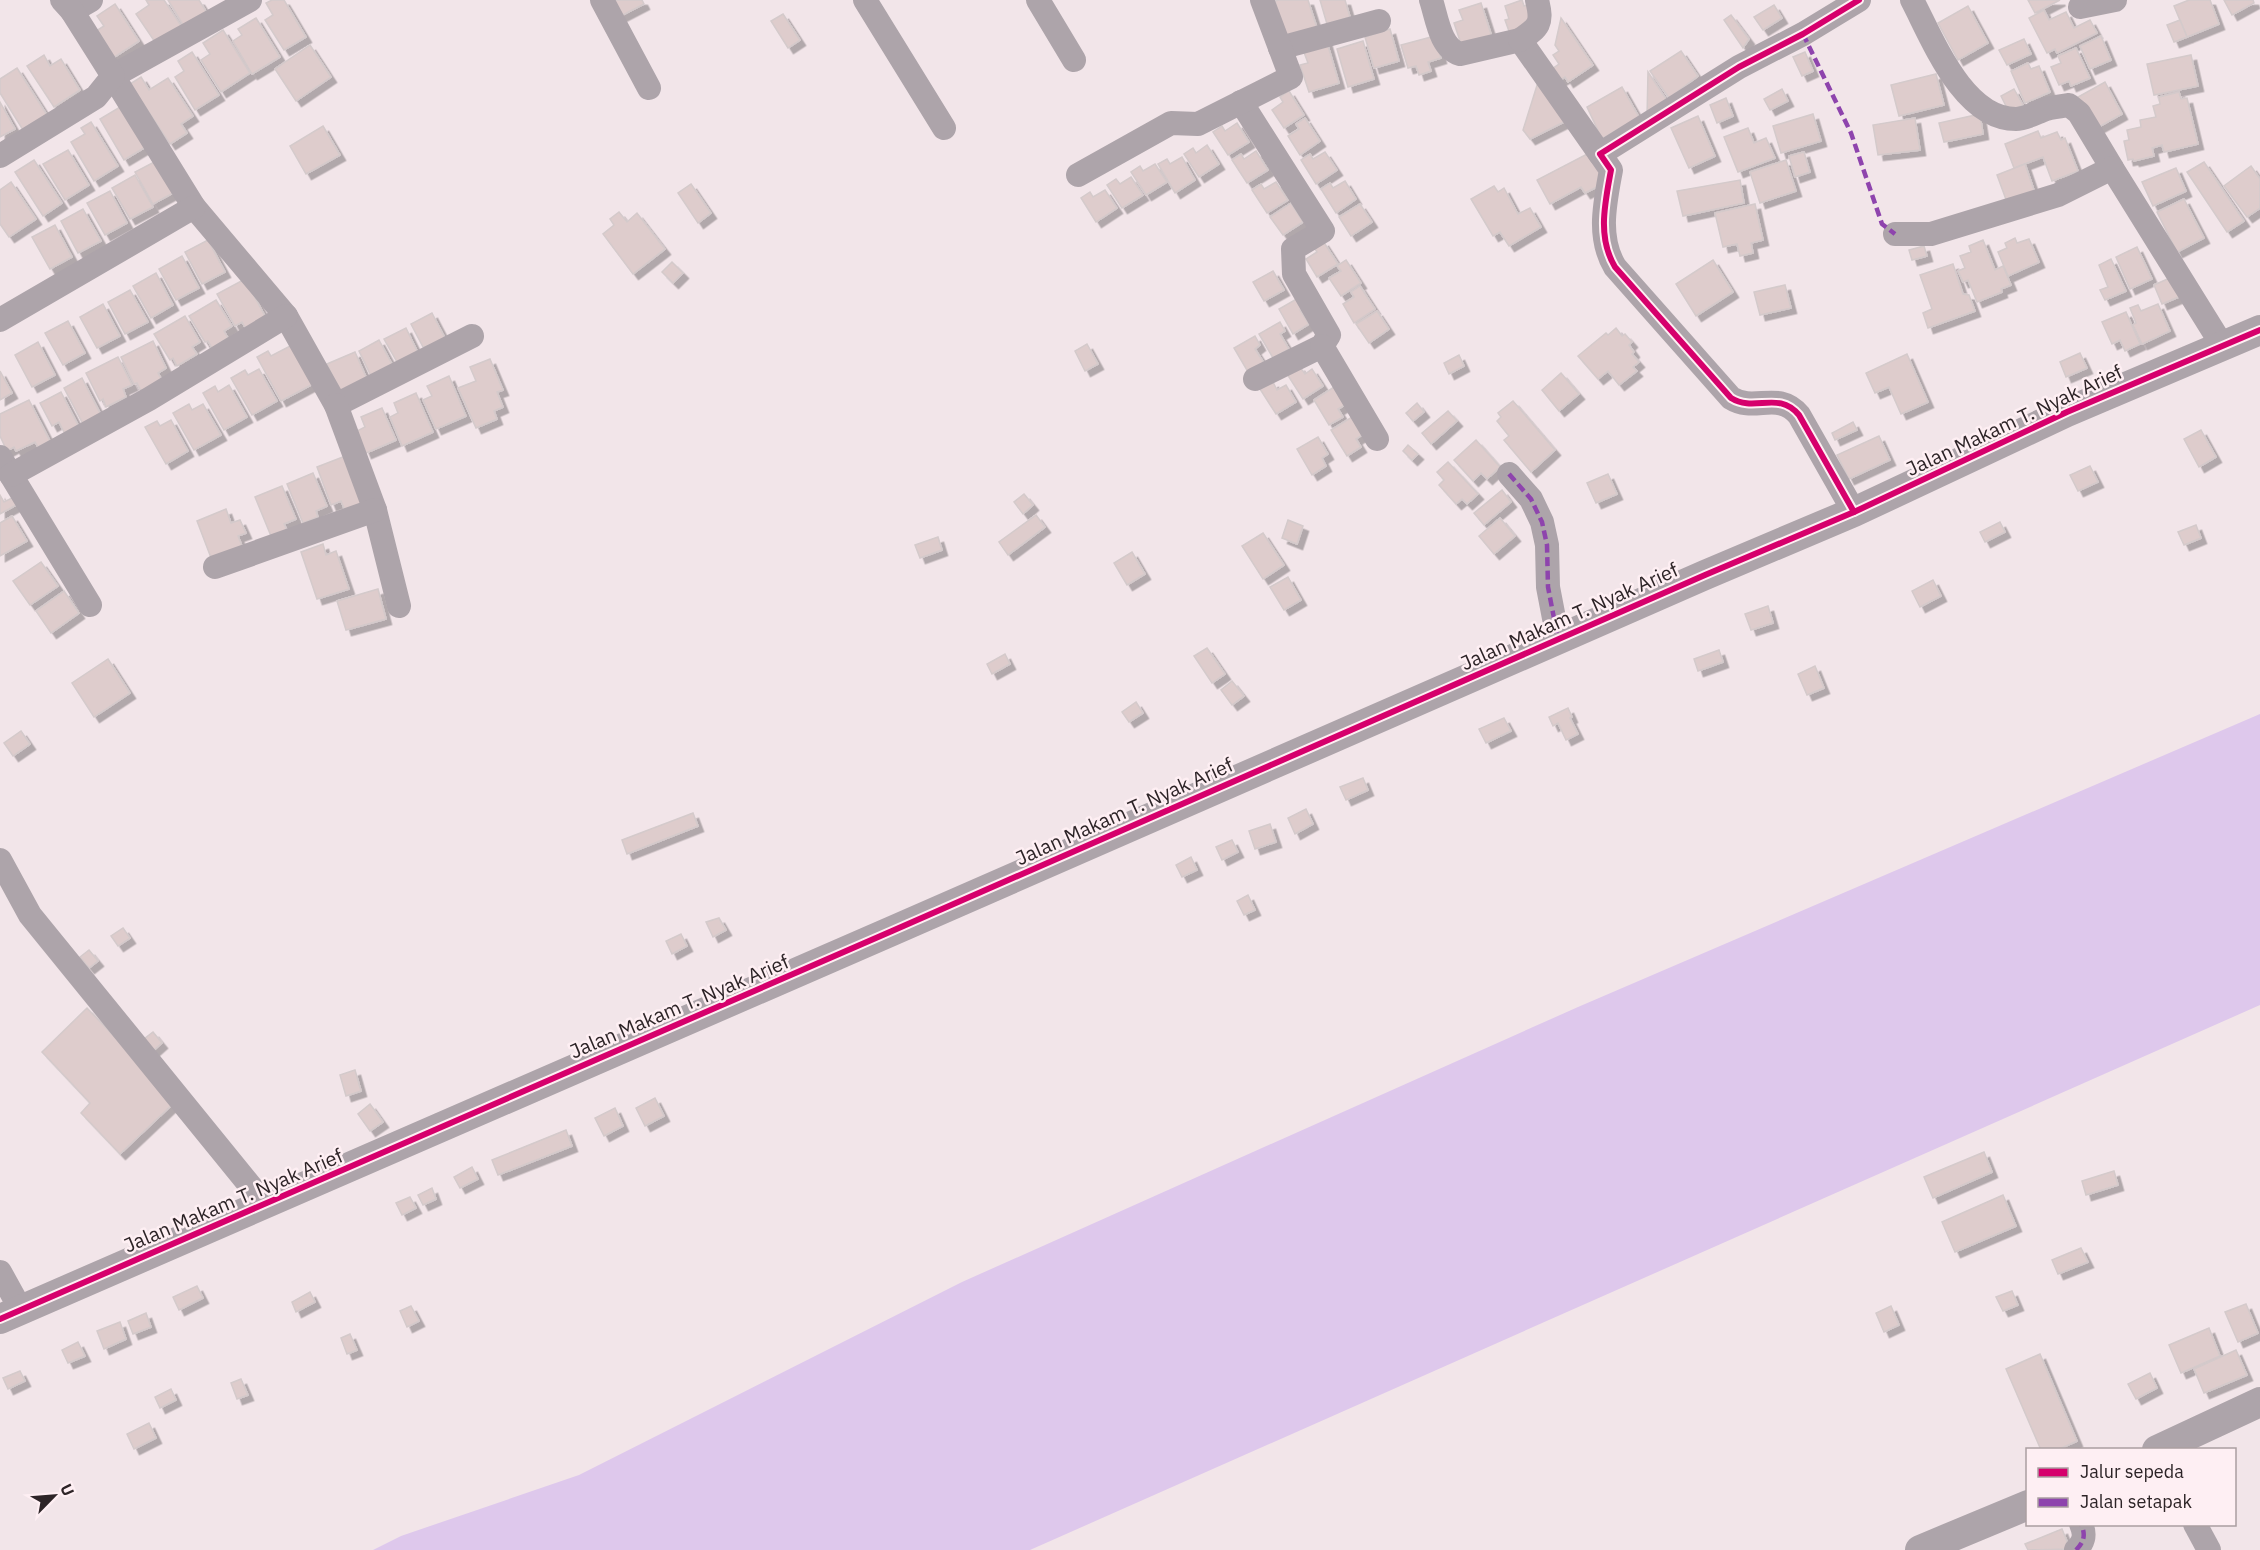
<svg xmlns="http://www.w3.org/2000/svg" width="2260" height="1550" viewBox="0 0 2260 1550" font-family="'IBM Plex Sans',sans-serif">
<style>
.water{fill:#dec8ec}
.building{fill:#decccc;stroke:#d4cacb;stroke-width:1.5;filter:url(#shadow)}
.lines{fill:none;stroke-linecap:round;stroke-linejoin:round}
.minor{stroke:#ada4aa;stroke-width:24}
.tertiary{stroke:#ada4aa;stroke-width:30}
.quiet{stroke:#8e44ad;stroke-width:4.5;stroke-dasharray:9 4.5;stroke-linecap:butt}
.cycleway-casing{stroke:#feeff3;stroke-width:10}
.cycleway{stroke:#d6006c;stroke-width:6}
.labels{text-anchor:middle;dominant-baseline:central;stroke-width:5;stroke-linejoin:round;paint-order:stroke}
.street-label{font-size:20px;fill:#2d2427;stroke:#feeff3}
</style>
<defs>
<filter id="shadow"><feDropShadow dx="5.5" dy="5.5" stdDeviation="0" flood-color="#0004"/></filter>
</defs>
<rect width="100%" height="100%" fill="#f2e5e9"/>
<path class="water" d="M2260 714V1005L1030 1550H373L401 1536 579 1475 962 1282 1578 1007Z"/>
<g class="building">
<path d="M146 0H164L184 30 159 48 136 14 149 5Z"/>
<path d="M168 0H199L209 16 186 30Z"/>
<path d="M272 0H284L306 37 284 50 265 20 273 15 266 3Z"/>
<path d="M606 0H642L644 4 615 19Z"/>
<path d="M1279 0H1308L1317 28 1286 38 1275 1Z"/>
<path d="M1320 0H1345L1350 17 1327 24Z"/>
<path d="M1522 0 1524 6 1531 4 1538 24 1510 34 1505 20 1509 19 1505 6Z"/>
<path d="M2028 0H2060L2035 13Z"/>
<path d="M2189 0H2210L2219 24 2187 37 2174 6Z"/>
<path d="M2224 0H2253L2254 3 2232 15Z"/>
<path d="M1481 3 1492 37 1462 47 1454 23 1463 20 1459 10Z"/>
<path d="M115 4 139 41 110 60 93 33 104 26 97 16Z"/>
<path d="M1774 5 1782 18 1763 30 1754 17Z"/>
<path d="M1968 6 1988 43 1958 60 1938 23Z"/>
<path d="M2044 10 2049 20 2066 12 2074 28 2090 20 2097 33 2057 53 2055 49 2047 53 2029 18Z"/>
<path d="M783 14 800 40 788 48 771 21Z"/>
<path d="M1731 15 1749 39 1743 48 1724 20Z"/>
<path d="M256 18 280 57 252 74 233 41 242 35 238 29Z"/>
<path d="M1561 18 1593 65 1568 82 1565 77 1557 82 1549 71 1559 64 1553 55 1559 51 1555 45Z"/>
<path d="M2180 20 2187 37 2174 42 2167 25Z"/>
<path d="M1390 29 1399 61 1374 68 1365 37Z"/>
<path d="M223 30 250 73 221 92 201 60 210 54 203 43Z"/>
<path d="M1435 36 1441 58 1428 62 1431 71 1419 75 1416 66 1408 68 1401 45Z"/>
<path d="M2101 36 2111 60 2090 69 2080 46Z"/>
<path d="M1326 39 1339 83 1309 92 1300 65 1308 63 1302 47Z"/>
<path d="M2024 39 2031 54 2007 65 1999 50Z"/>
<path d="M1363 41 1374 79 1348 87 1337 49Z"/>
<path d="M310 45 331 77 296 101 275 69Z"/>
<path d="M2076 48 2090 78 2071 86 2069 81 2059 85 2051 67 2061 63 2058 56Z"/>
<path d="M1681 51 1698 76 1669 98 1650 71Z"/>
<path d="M192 52 219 95 195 110 175 77 184 71 178 61Z"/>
<path d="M1805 52 1813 71 1802 76 1793 57Z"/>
<path d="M44 55 50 66 61 59 80 90 54 107 27 66Z"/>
<path d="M2191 55 2198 86 2154 95 2147 64Z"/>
<path d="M2028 63 2031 69 2039 66 2050 92 2025 103 2011 71Z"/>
<path d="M17 68 47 115 23 130 0 93V79Z"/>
<path d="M1648 72 1668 102 1647 117Z"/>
<path d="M1936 74 1944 105 1899 116 1891 85Z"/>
<path d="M141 77 149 90 168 78 193 116 181 124 187 133 170 144 130 84Z"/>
<path d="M1539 79 1568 120 1530 139 1523 130Z"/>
<path d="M2105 82 2122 114 2095 129 2078 97Z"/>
<path d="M1622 87 1639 117 1602 139 1587 107Z"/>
<path d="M1782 89 1788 101 1770 110 1764 99Z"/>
<path d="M2014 89 2023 105 2009 112 2001 96Z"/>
<path d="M1289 91 1304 115 1284 128 1272 110 1283 102 1280 97Z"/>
<path d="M2179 92 2181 99 2187 98 2198 144 2164 152 2162 145 2152 148 2154 156 2134 161 2133 159 2128 160 2124 141 2129 140 2127 130 2141 127 2140 120 2156 117 2153 106 2160 104 2159 97Z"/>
<path d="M1726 98 1733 116 1717 123 1710 105Z"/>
<path d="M0 102 15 129 0 137Z"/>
<path d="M125 104 149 145 124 160 100 119Z"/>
<path d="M1813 114 1821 141 1781 153 1773 126Z"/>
<path d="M1980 114 1983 134 1944 142 1939 123Z"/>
<path d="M1698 116 1715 156 1689 168 1671 128Z"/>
<path d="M1305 118 1320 141 1300 155 1288 136 1299 129 1296 124Z"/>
<path d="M1915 118 1920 150 1878 155 1873 125Z"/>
<path d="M91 122 118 166 94 181 71 142 85 134 81 128Z"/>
<path d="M1237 123 1249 142 1228 155 1213 132 1222 126 1225 131Z"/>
<path d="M323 126 340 155 306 174 290 146Z"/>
<path d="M1748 128 1754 143 1766 138 1775 158 1738 172 1724 137Z"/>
<path d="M2038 131 2041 138 2057 132 2061 140 2065 138 2078 171 2052 181 2043 157 2014 168 2005 144Z"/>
<path d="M1207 145 1219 164 1199 177 1184 154 1193 148 1196 153Z"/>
<path d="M68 150 89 185 65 200 43 164Z"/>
<path d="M1256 151 1268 170 1247 183 1232 160 1241 154 1244 159Z"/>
<path d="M1325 152 1337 170 1316 184 1301 160 1310 154 1313 159Z"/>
<path d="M1591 152 1607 182 1585 193 1581 187 1550 204 1537 180Z"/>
<path d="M1804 152 1810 172 1795 177 1789 156Z"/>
<path d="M1182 157 1195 180 1175 193 1158 164 1167 159 1170 164Z"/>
<path d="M34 160 62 203 43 216 15 172Z"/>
<path d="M158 160 175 192 153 204 135 172Z"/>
<path d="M1786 160 1796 191 1760 203 1750 172Z"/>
<path d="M2204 162 2244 221 2227 232 2187 172Z"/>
<path d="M1155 164 1167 182 1146 195 1131 172 1140 166 1143 171Z"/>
<path d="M2025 164 2036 196 2008 205 1997 175Z"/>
<path d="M2251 166 2260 179V208L2247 217 2224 186Z"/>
<path d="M2176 168 2186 191 2153 206 2142 182Z"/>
<path d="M135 175 153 207 130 219 112 188Z"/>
<path d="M1131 177 1143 195 1122 208 1107 185 1116 179 1120 184Z"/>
<path d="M1740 180 1744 203 1683 216 1677 191Z"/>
<path d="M1345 181 1356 199 1336 213 1321 189 1330 183 1333 188Z"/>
<path d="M11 182 36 219 9 237 0 224V190Z"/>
<path d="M1276 182 1288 200 1267 213 1252 190 1261 184 1264 189Z"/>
<path d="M691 184 711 213 698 223 678 193Z"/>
<path d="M1494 186 1498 192 1504 188 1518 214 1530 208 1541 227 1509 246 1500 232 1493 236 1471 199Z"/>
<path d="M1105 190 1117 208 1096 222 1081 198 1090 192 1093 197Z"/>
<path d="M110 191 127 223 105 235 87 203Z"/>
<path d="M2184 199 2204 238 2177 252 2157 212Z"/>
<path d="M1291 203 1303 222 1283 235 1270 217Z"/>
<path d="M1360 204 1372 222 1351 236 1339 217Z"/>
<path d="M1755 204 1763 240 1751 243 1753 253 1740 256 1737 244 1723 247 1715 213Z"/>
<path d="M83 209 101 241 78 253 61 221Z"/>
<path d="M619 212 627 222 637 213 665 249 633 274 603 234 614 225 610 219Z"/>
<path d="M55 225 72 257 50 269 32 237Z"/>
<path d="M2015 238 2017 243 2029 239 2039 262 2008 276 1998 252 2007 248 2005 243Z"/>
<path d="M208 240 225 272 202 284 185 252Z"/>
<path d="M1983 240 1995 270 2003 266 2011 285 2001 289 2002 292 1977 302 1968 280 1963 282 1958 271 1965 268 1960 256 1971 252 1969 246Z"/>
<path d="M1323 241 1338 264 1317 277 1306 259 1317 252 1314 247Z"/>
<path d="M1924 246 1927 256 1912 260 1909 250Z"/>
<path d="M2137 247 2152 279 2130 289 2116 257Z"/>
<path d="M182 256 199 288 176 300 159 269Z"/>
<path d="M2111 259 2126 291 2105 300 2100 290 2108 287 2099 265Z"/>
<path d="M1346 260 1361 283 1341 296 1329 278 1341 271 1337 266Z"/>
<path d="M1713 260 1733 292 1696 316 1676 284Z"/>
<path d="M672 262 683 273 673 283 662 272Z"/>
<path d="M1953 264 1963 294 1969 295 1975 311 1928 328 1923 313 1932 309 1920 275Z"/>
<path d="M1273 271 1284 290 1264 301 1253 282Z"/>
<path d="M156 273 173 305 151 318 133 286Z"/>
<path d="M2172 277 2181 296 2162 304 2154 285Z"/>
<path d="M245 279 266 318 246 329 242 322 235 326 217 294Z"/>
<path d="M1785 285 1791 308 1760 315 1754 292Z"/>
<path d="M1360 286 1375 309 1354 323 1343 304 1354 297 1351 292Z"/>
<path d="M130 290 148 322 125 334 108 302Z"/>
<path d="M1300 297 1305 306 1300 310 1309 324 1293 334 1279 309Z"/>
<path d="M216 300 232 326 224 331 228 338 212 348 208 341 205 342 189 316Z"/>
<path d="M103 304 120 336 97 348 80 317Z"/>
<path d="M2158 304 2170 331 2142 344 2133 325 2136 323 2130 308 2138 305 2141 311Z"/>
<path d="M1377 311 1389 329 1369 343 1356 324Z"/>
<path d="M2126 312 2140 344 2125 351 2120 340 2112 344 2102 322Z"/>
<path d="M432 313 447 342 423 347 411 324Z"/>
<path d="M185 316 200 342 192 347 197 354 177 366 173 358 170 360 154 334Z"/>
<path d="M68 321 85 353 63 365 45 333Z"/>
<path d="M1280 322 1285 331 1280 334 1289 349 1273 358 1259 334Z"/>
<path d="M406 328 420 357 397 362 384 339Z"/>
<path d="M1616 328 1622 336 1625 334 1632 342 1629 345 1634 352 1632 354 1639 362 1633 367 1637 371 1619 385 1608 371 1598 379 1578 356 1606 333 1608 335Z"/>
<path d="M1255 336 1260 345 1255 349 1264 363 1248 372 1234 348Z"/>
<path d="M379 340 392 364 373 380 359 351Z"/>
<path d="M153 341 166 368 158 373 162 380 141 391 137 383 134 384 121 357Z"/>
<path d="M38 342 55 375 32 387 15 355Z"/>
<path d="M294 344 315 383 281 401 257 357 268 351 271 356Z"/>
<path d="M1087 344 1098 364 1085 371 1075 351Z"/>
<path d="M355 352 366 377 341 394 327 364Z"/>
<path d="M2080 353 2087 368 2066 377 2060 362Z"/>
<path d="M1907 354 1928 402 1901 414 1889 387 1875 393 1866 373Z"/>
<path d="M1459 355 1464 366 1449 374 1444 363Z"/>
<path d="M118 357 132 385 123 389 126 397 106 407 103 399 100 401 86 373Z"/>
<path d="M490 359 503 390 497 392 503 407 494 411 497 419 476 428 458 388 476 381 470 367Z"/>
<path d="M1299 366 1305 374 1312 369 1323 386 1303 399 1287 374Z"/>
<path d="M259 369 277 401 252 415 231 378 245 370 248 375Z"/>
<path d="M0 371 12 393 0 400Z"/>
<path d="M1561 373 1579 394 1559 411 1542 390Z"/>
<path d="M449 376 466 416 436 429 423 400 432 396 427 386Z"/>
<path d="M82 378 101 415 83 424 64 388Z"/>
<path d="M1273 382 1277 390 1286 385 1296 402 1276 414 1260 389Z"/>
<path d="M229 385 247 417 224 430 203 393 215 386 218 392Z"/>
<path d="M1334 387 1345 405 1338 409 1343 417 1329 425 1314 400Z"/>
<path d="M61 392 79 427 65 434 59 422 52 426 40 403Z"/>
<path d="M416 393 433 432 402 446 390 417 398 413 394 403Z"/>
<path d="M29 400 50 441 38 447 35 442 16 451 14 447 7 451 0 436V414Z"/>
<path d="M1513 401 1555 450 1531 472 1504 440 1509 436 1497 421 1501 417 1498 413Z"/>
<path d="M1417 403 1424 412 1413 421 1406 413Z"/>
<path d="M189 404 192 410 203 404 221 435 194 450 173 413Z"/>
<path d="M382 408 396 440 366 453 357 431 365 427 361 417Z"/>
<path d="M1448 411 1457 421 1431 444 1422 433Z"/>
<path d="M1352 417 1362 435 1356 439 1361 447 1347 456 1331 430Z"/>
<path d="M171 420 188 451 166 464 145 427 157 421 160 426Z"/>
<path d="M1853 422 1857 430 1835 440 1832 433Z"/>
<path d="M2201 430 2216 457 2199 467 2184 439Z"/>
<path d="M1879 436 1890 460 1849 479 1837 455Z"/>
<path d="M1318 437 1328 454 1322 458 1326 466 1312 475 1297 449Z"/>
<path d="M1476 440 1500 467 1487 479 1481 473 1473 481 1454 460Z"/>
<path d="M1408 445 1418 454 1412 460 1403 451Z"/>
<path d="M348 455 368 505 346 513 341 501 331 505 317 467Z"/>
<path d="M1448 462 1478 494 1467 504 1462 499 1456 504 1439 485 1444 480 1437 472Z"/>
<path d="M2090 466 2098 482 2078 491 2070 475Z"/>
<path d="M313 473 327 506 316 511 318 517 303 523 287 484Z"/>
<path d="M1608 474 1617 494 1596 503 1587 483Z"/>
<path d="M282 486 296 519 284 524 287 530 271 536 255 497Z"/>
<path d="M1502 490 1511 502 1484 525 1474 513Z"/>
<path d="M1024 494 1033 505 1023 514 1014 502Z"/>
<path d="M0 495 4 502 14 497 18 504 0 514Z"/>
<path d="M226 509 231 523 240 520 246 533 238 536 244 551 213 563 197 521Z"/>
<path d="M1036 515 1045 527 1008 555 999 542Z"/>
<path d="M12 516 27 541 0 556V523Z"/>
<path d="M1500 518 1515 536 1494 554 1479 536Z"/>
<path d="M1288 520 1303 526 1297 544 1282 538Z"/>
<path d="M2000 522 2005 532 1985 542 1980 532Z"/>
<path d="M2196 525 2201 538 2184 545 2178 532Z"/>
<path d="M1263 533 1284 565 1263 579 1242 546Z"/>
<path d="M938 537 942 550 920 558 915 545Z"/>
<path d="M323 544 326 555 336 551 349 589 317 599 301 552Z"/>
<path d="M1132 552 1145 574 1127 585 1114 563Z"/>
<path d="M41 562 58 586 30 605 13 581Z"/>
<path d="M1288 577 1301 600 1284 610 1270 587Z"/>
<path d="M1933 580 1941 596 1920 607 1912 591Z"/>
<path d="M378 589 386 619 346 630 337 601Z"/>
<path d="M64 591 79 613 51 633 36 611Z"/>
<path d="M1768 606 1773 623 1751 630 1745 614Z"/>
<path d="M1207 648 1225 674 1212 683 1194 656Z"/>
<path d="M1719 650 1723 662 1698 671 1694 659Z"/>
<path d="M1005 654 1010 664 992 674 987 664Z"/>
<path d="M108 659 130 693 94 717 72 683Z"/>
<path d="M1815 666 1824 688 1807 695 1798 674Z"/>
<path d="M1232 681 1244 696 1232 705 1221 690Z"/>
<path d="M1136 702 1143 713 1129 722 1122 712Z"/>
<path d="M1568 708 1572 717 1570 718 1578 734 1566 740 1558 723 1553 726 1549 717Z"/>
<path d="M1504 718 1511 731 1486 743 1479 729Z"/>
<path d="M21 731 30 744 13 756 4 743Z"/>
<path d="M1363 778 1368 790 1346 800 1340 787Z"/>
<path d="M1306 809 1313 824 1295 834 1288 818Z"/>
<path d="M693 813 698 826 627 854 622 840Z"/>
<path d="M1270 824 1276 842 1255 849 1249 831Z"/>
<path d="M1232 840 1238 852 1222 860 1216 847Z"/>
<path d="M1191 857 1197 870 1182 877 1176 865Z"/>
<path d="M1248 895 1255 910 1244 915 1237 901Z"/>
<path d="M719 918 726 930 713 937 706 922Z"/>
<path d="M123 928 130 938 118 946 111 936Z"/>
<path d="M681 934 687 946 672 954 666 941Z"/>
<path d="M89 950 98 961 89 968 80 957Z"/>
<path d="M87 1008 176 1101 120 1154 81 1113 90 1103 42 1052Z"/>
<path d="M153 1032 162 1043 153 1051 144 1039Z"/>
<path d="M355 1070 361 1091 346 1096 340 1075Z"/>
<path d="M655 1098 664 1116 645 1126 636 1108Z"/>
<path d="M370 1104 383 1122 370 1131 358 1114Z"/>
<path d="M615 1108 623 1126 604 1136 595 1118Z"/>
<path d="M566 1130 572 1146 498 1175 492 1160Z"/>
<path d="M1984 1152 1992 1172 1933 1198 1924 1177Z"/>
<path d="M472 1167 478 1179 460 1188 454 1177Z"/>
<path d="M2114 1171 2118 1185 2086 1195 2082 1181Z"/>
<path d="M432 1188 436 1199 423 1205 418 1195Z"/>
<path d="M2003 1195 2016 1226 1955 1252 1942 1222Z"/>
<path d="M410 1197 416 1208 402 1215 396 1203Z"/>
<path d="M2081 1248 2088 1262 2058 1274 2052 1260Z"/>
<path d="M197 1286 203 1298 179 1310 173 1297Z"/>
<path d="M2012 1291 2018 1305 2003 1311 1996 1297Z"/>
<path d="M310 1292 315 1302 296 1312 292 1302Z"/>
<path d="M2246 1304 2258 1333 2238 1342 2225 1312Z"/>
<path d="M411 1306 419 1321 407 1327 400 1311Z"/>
<path d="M1891 1306 1899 1325 1884 1332 1876 1313Z"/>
<path d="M146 1313 151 1327 133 1334 128 1321Z"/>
<path d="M120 1322 126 1339 104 1349 97 1331Z"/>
<path d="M2209 1328 2220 1356 2181 1373 2169 1345Z"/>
<path d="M350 1334 357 1350 347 1354 341 1338Z"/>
<path d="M78 1342 85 1356 68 1363 62 1350Z"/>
<path d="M2236 1350 2247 1375 2204 1393 2194 1369Z"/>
<path d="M2040 1354 2077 1441 2057 1450H2041L2006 1369Z"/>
<path d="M20 1371 25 1381 8 1389 3 1378Z"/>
<path d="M2150 1373 2157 1388 2136 1399 2128 1384Z"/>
<path d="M241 1379 248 1395 237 1399 231 1383Z"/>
<path d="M171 1389 176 1400 160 1408 155 1397Z"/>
<path d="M149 1423 156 1438 134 1449 127 1434Z"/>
<path d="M2062 1529 2070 1549 2028 1550 2025 1544Z"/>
</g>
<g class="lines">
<g class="minor">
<path d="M250 0 113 76 194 207 286 316 336 405 472 336"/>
<path d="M602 0 649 88"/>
<path d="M865 0 944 128"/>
<path d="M1038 0 1074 60"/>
<path d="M1431 0C1437 18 1440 48 1460 54L1520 40 1600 154"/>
<path d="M1912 0C1933 40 1963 119 2016 119 2026 119 2037 112 2046 109 2054 107 2062 106 2069 105L2079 113 2112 168"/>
<path d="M2080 7 2115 0"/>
<path d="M72 11 91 0"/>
<path d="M1520 40C1539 27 1543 24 1537 0"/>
<path d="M1280 48 1379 21"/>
<path d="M1241 102 1323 231 1293 249 1294 274 1329 335 1322 346 1255 379"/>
<path d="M0 156 96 97 113 76 72 11 62 0"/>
<path d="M1078 175 1171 123 1198 124 1291 77 1262 0"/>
<path d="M1895 234H1931L2058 195 2112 168 2222 345"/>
<path d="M0 320 194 207"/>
<path d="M1322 346 1377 439"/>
<path d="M336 405 375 510 399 606"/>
<path d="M0 457 90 605"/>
<path d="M1509 474 1531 499 1542 522 1547 545 1548 587 1558 639"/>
<path d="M11 475 149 399 286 316"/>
<path d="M1854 512 1799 415C1778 390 1755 413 1731 398L1615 267C1597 237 1605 203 1611 170L1600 154 1739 67 1803 34 1859 0"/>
<path d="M215 567 375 510"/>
<path d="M0 860 30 915 265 1204"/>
<path d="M0 1272 21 1310"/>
<path d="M2195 1524 2209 1550"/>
<path d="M2076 1550C2084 1542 2086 1535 2081 1524"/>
</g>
<g class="tertiary">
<path d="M0 1319 892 931 1705 575 1854 512 2067 412 2260 330"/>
<path d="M2157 1450 2260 1402"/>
<path d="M1920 1550 2028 1505"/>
</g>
<g class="quiet">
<path d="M1803 34 1851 133 1882 224 1895 234"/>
<path d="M1509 474 1531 499 1542 522 1547 545 1548 587 1558 639"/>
<path d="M2076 1550C2084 1542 2086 1535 2081 1524"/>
</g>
<g class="cycleway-casing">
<g id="cycleway">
<path d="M1854 512 1799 415C1778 390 1755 413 1731 398L1615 267C1597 237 1605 203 1611 170L1600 154 1739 67 1803 34 1859 0"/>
<path d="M0 1319 892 931 1705 575 1854 512 2067 412 2260 330"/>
</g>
</g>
<use href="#cycleway" class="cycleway"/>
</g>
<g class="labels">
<g class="street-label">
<text transform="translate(2014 420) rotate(-25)">Jalan Makam T. Nyak Arief</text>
<text transform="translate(1569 616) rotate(-24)">Jalan Makam T. Nyak Arief</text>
<text transform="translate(1124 811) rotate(-24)">Jalan Makam T. Nyak Arief</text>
<text transform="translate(679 1006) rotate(-23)">Jalan Makam T. Nyak Arief</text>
<text transform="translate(233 1200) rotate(-23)">Jalan Makam T. Nyak Arief</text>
</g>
</g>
<rect x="2026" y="1448" width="210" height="78" fill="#feeff3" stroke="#aa9ea1" stroke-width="1.5"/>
<rect x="2038" y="1468" width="30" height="9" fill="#d6006c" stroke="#aa9ea1" stroke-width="1.5"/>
<text x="2080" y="1478" font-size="18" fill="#2d2427">Jalur sepeda</text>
<rect x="2038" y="1498" width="30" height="9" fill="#8e44ad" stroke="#aa9ea1" stroke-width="1.5"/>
<text x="2080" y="1508" font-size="18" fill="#2d2427">Jalan setapak</text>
<g transform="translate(54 1496) rotate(65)" stroke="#feeff3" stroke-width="4.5" paint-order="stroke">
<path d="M0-4.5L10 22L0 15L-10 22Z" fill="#2d2427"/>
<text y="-9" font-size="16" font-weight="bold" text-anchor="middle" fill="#2d2427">U</text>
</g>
</svg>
